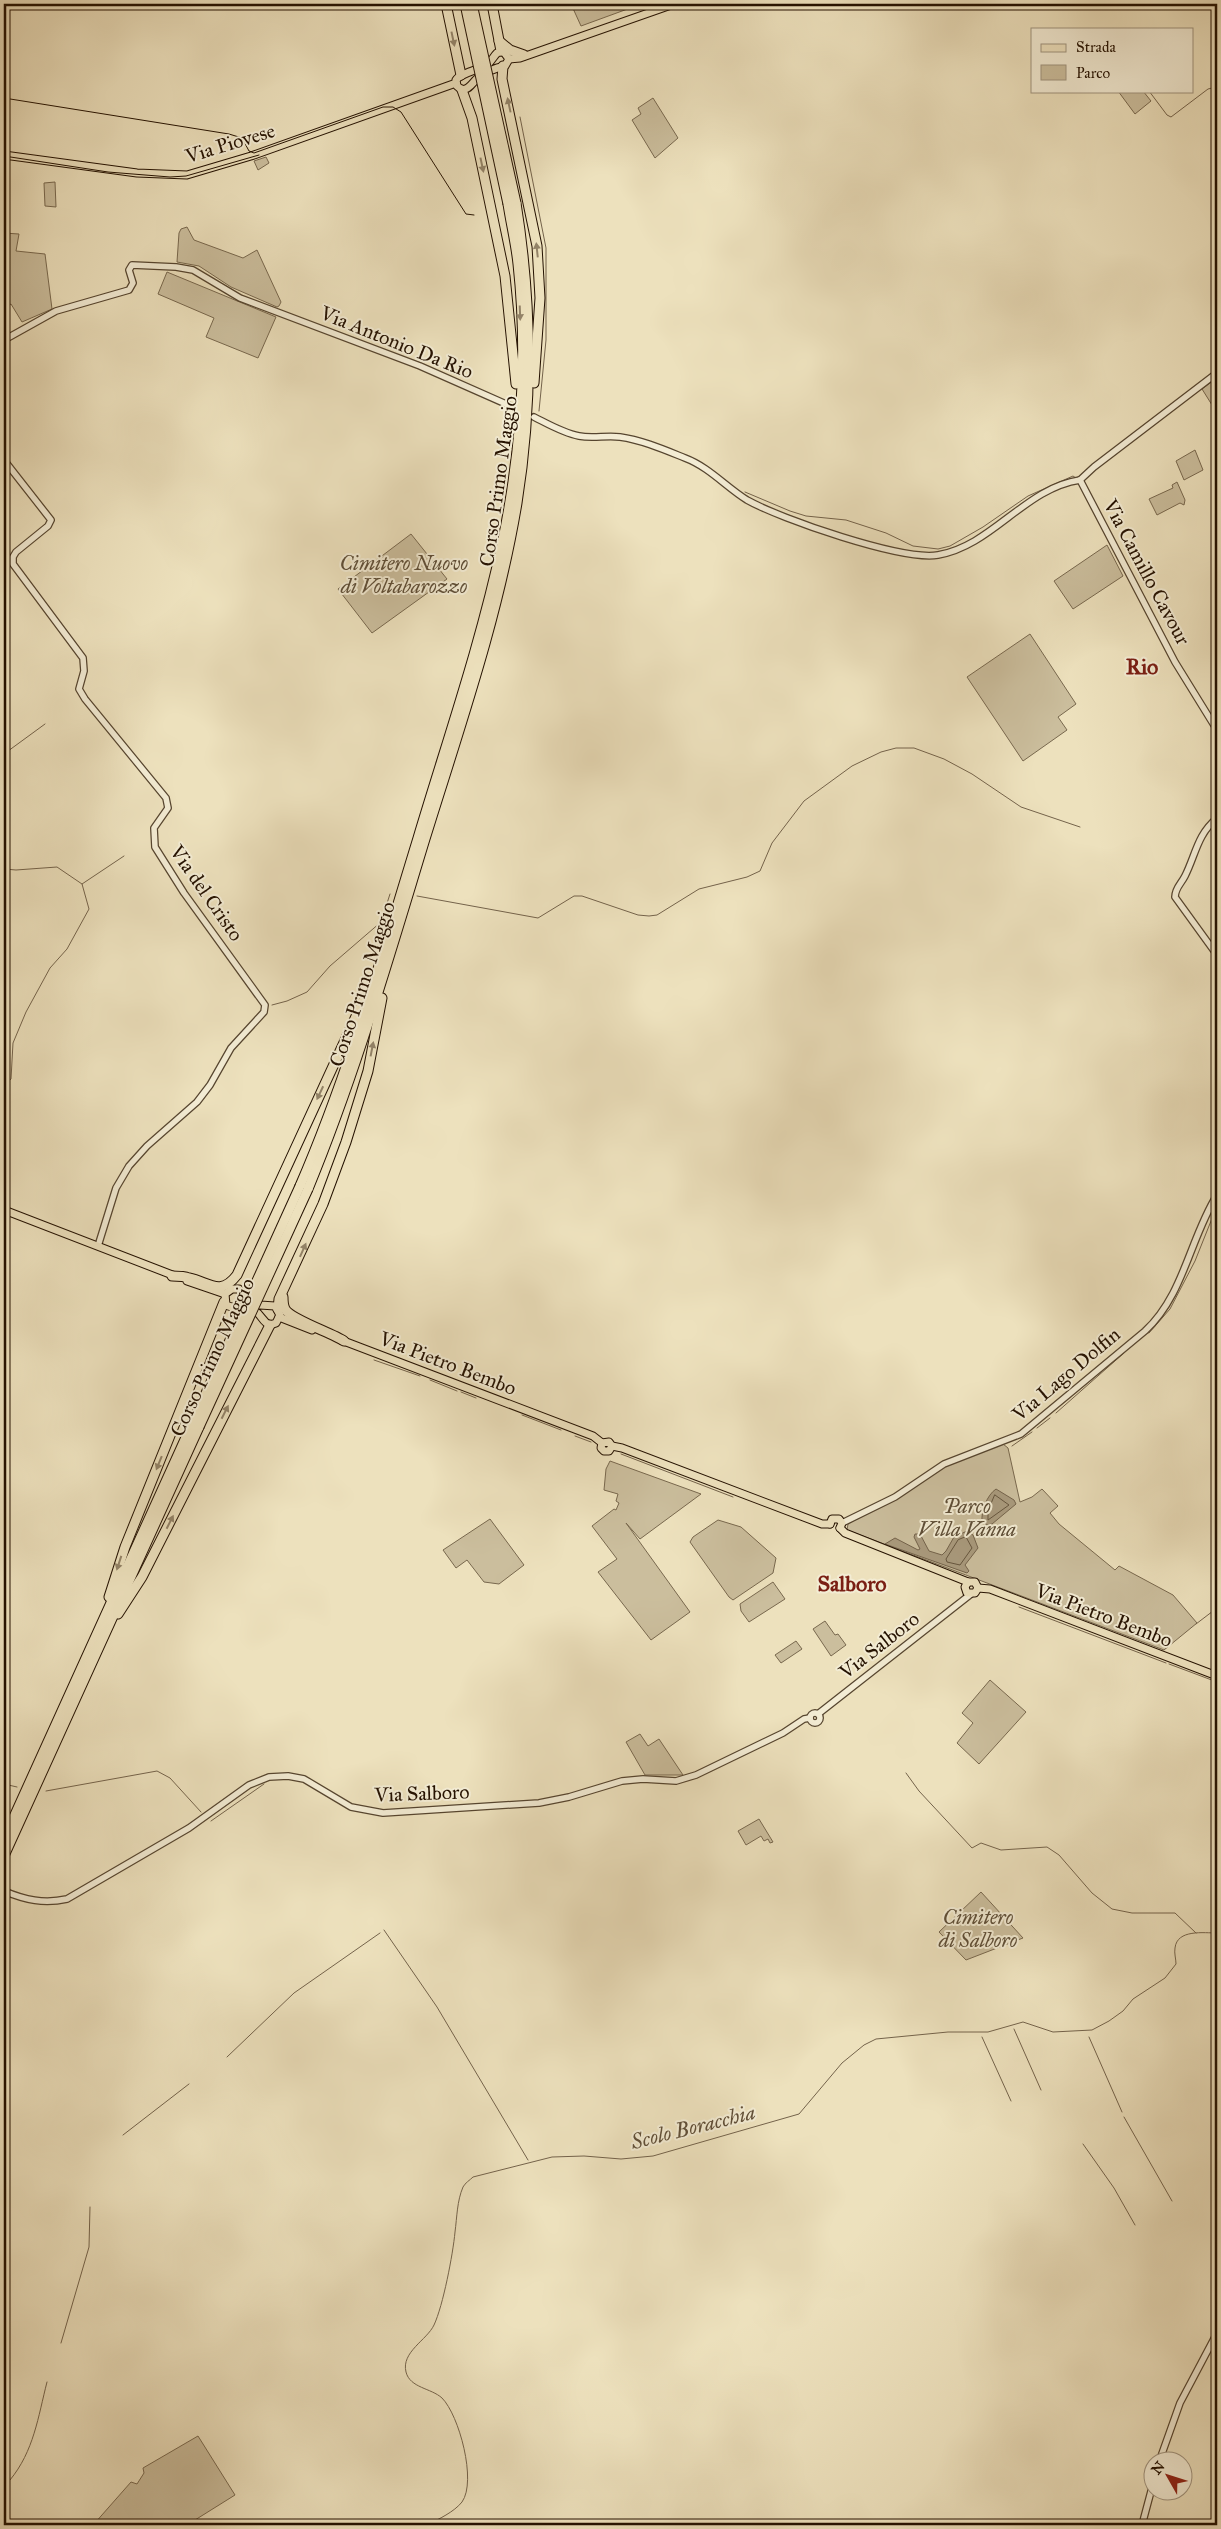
<svg xmlns="http://www.w3.org/2000/svg" width="1221" height="2529" viewBox="0 0 1221 2529" font-family="'IM FELL Great Primer',serif">
<style>
.green{fill:#cbbe9d;stroke:#78684e}
.water{fill:#a99a7d;stroke:#74634b}
.lines{fill:none;stroke-linecap:round;stroke-linejoin:round}
.shore{stroke:#66563e;stroke-width:1}
.stream{stroke:#74634b;stroke-width:1}
.minor-casing{stroke:#56452f;stroke-width:8}
.major-casing{stroke:#241100;stroke-width:9}
.highway-casing{stroke:#241100;stroke-width:11}
.minor{stroke:#f3ecd4;stroke-width:5.5}
.major{stroke:#ede1bd;stroke-width:7}
.highway{stroke:#ede1bd;stroke-width:9}
.tram{stroke:#241100;stroke-width:1}
.highway-bridge-casing{stroke:#241100;stroke-width:11;stroke-linecap:butt}
.highway-bridge{stroke:#ede1bd;stroke-width:9}
.oneway{fill:#938368}
.labels{text-anchor:middle;dominant-baseline:central;stroke-width:4;stroke-linejoin:round;paint-order:stroke}
.street-label{font-size:20px;fill:#241100;stroke:#f3ecd4}
.park-label{font-size:20px;font-style:italic;fill:#5e4e37;stroke:#f3ecd4}
.water-label{font-size:21px;font-style:italic;fill:#604f38;stroke:#f3ecd4}
.quarter-label{font-size:22px;font-weight:bold;fill:#7a1f14;stroke:#f3ecd4}
</style>
<rect width="100%" height="100%" fill="#ede1bd"/>
<filter id="stains"><feTurbulence type="fractalNoise" baseFrequency=".004" numOctaves="4"/><feColorMatrix values="0 0 0 0 .2 0 0 0 0 .09 0 0 0 0 .02 0 0 0 .5 -.17"/></filter>
<radialGradient id="worn" r=".72"><stop offset=".6" stop-color="#630" stop-opacity="0"/><stop offset="1" stop-color="#630" stop-opacity=".3"/></radialGradient>
<g class="green">
<path d="M571 4H636L633 7 581 26Z"/>
<path d="M1118 91H1143L1151 101 1135 114Z"/>
<path d="M653 98 678 138 655 158 632 120 641 114 638 108Z"/>
<path d="M266 157 269 163 258 170 254 161Z"/>
<path d="M55 182 56 207 45 206 44 183Z"/>
<path d="M187 227 194 240 243 258 257 250 281 302 279 306 277 307 231 287 199 266 177 262 179 233 181 229Z"/>
<path d="M4 233 19 234 16 251 45 254 52 309 22 322 11 304 4 308Z"/>
<path d="M167 272 276 317 258 358 206 337 214 318 158 294Z"/>
<path d="M1217 378V413L1202 389Z"/>
<path d="M1195 450 1203 470 1184 480 1176 461Z"/>
<path d="M1177 482 1185 500 1184 505 1180 503 1157 515 1149 499 1173 488 1172 485Z"/>
<path d="M411 534 447 579 372 633 338 589Z"/>
<path d="M1107 545 1123 576 1073 609 1054 581Z"/>
<path d="M1030 634 1076 704 1058 717 1067 730 1023 761 967 677Z"/>
<path d="M1003 1444 1008 1448 1020 1502 1032 1497 1042 1489 1058 1506 1050 1513 1059 1524 1115 1570 1119 1566 1173 1595 1197 1623 1164 1650 847 1530 848 1524 898 1497 939 1469Z"/>
<path d="M610 1461 701 1494 640 1539 626 1523 690 1612 651 1640 598 1572 617 1559 592 1526 614 1509 616 1510 619 1503 616 1501 618 1494 604 1490 606 1469Z"/>
<path d="M490 1519 524 1565 499 1584 484 1582 467 1560 456 1568 443 1550Z"/>
<path d="M718 1520 741 1527 776 1558 773 1573 733 1600 729 1597 690 1542 693 1537Z"/>
<path d="M773 1582 785 1599 749 1622 741 1611 740 1604Z"/>
<path d="M825 1621 835 1635 838 1634 846 1645 831 1656 813 1629Z"/>
<path d="M796 1641 802 1649 781 1663 775 1655Z"/>
<path d="M990 1680 1026 1712 979 1764 957 1743 973 1723 962 1713Z"/>
<path d="M640 1734 648 1746 659 1739 683 1775H645L626 1742Z"/>
<path d="M759 1819 773 1842 770 1843 768 1839 764 1841 761 1836 746 1845 738 1831Z"/>
<path d="M981 1892 1023 1938 966 1960 939 1932Z"/>
<path d="M198 2436 235 2495 187 2525 94 2524 131 2482 137 2484 144 2473 143 2468Z"/>
</g>
<g class="water">
<path d="M996 1489 1014 1500 1016 1504 992 1524 987 1525 982 1522C981 1511 987 1495 996 1489Z"/>
<path d="M967 1531 973 1535 978 1548 965 1565 969 1571 967 1573 885 1544 895 1538 918 1550 920 1549 914 1537 915 1534H920L929 1551 942 1555 946 1551 954 1537Z"/>
</g>
<g class="lines">
<g class="shore">
<path d="M995 1495 1009 1505 988 1520V1511Z"/>
<path d="M966 1537 972 1548 960 1565 947 1562 946 1559 958 1540Z"/>
</g>
<g class="stream">
<path d="M1149 91 1167 115 1171 117 1208 89 1212 88 1217 93"/>
<path d="M520 117 546 248V340L539 411"/>
<path d="M745 492 790 511 806 516 846 520 886 533 913 546 938 549 950 546 983 527 1028 496 1073 476 1076 478"/>
<path d="M4 754 45 724"/>
<path d="M4 869 16 870 57 867 82 884"/>
<path d="M417 896 538 918 574 896H582L638 915 649 916 657 915 699 889 747 877 760 871 772 843 804 801 852 766 881 752 896 748H914L944 759 972 774 1021 807 1080 827"/>
<path d="M272 1005 287 1001 307 992 330 966 381 922 390 894"/>
<path d="M4 1085 11 1079 13 1043 26 1012 50 968 67 949 89 909 82 884 124 856"/>
<path d="M1149 1333 1170 1309 1195 1261 1217 1206"/>
<path d="M374 1360 420 1376"/>
<path d="M430 1380 457 1391"/>
<path d="M461 1392 476 1398"/>
<path d="M1056 1413 1124 1353"/>
<path d="M522 1415 561 1430"/>
<path d="M1037 1428 1050 1418"/>
<path d="M575 1436 591 1442"/>
<path d="M1012 1446 1032 1432"/>
<path d="M621 1454 733 1497"/>
<path d="M1019 1607 1166 1663"/>
<path d="M1196 1624 1217 1608"/>
<path d="M1169 1664 1217 1682"/>
<path d="M906 1773 919 1791 972 1848 981 1843 1001 1850 1047 1847 1059 1855 1092 1893 1112 1909 1132 1913H1175L1196 1933"/>
<path d="M4 1784 17 1787"/>
<path d="M46 1791 157 1771 170 1778 201 1812"/>
<path d="M211 1821 264 1784"/>
<path d="M384 1930 437 2007 528 2160"/>
<path d="M1014 2029 1041 2090"/>
<path d="M982 2037 1011 2101"/>
<path d="M1089 2037 1122 2112"/>
<path d="M227 2057 294 1993 380 1933"/>
<path d="M1124 2117 1172 2201"/>
<path d="M123 2135 189 2084"/>
<path d="M1083 2144 1114 2188 1135 2225"/>
<path d="M61 2343 89 2247 90 2207"/>
<path d="M10 2480C34 2451 38 2417 47 2382"/>
<path d="M427 2525C439 2519 454 2512 462 2502 477 2481 459 2415 442 2398 431 2388 410 2388 406 2372 401 2352 427 2340 434 2325 443 2306 453 2254 455 2232 457 2217 457 2201 463 2187 465 2183 470 2180 473 2177L552 2157 584 2156 621 2159 653 2156 799 2114 842 2063 864 2045 876 2039 948 2032H988L1023 2022 1053 2032 1092 2030 1109 2021 1123 2011 1133 1999 1165 1978 1176 1964C1176 1959 1174 1953 1175 1948 1177 1929 1204 1933 1217 1933"/>
</g>
<g class="minor-casing">
<g id="minor">
<path d="M4 340 56 311 129 290 133 283 129 270 132 265 176 267 193 270 240 298 420 366 515 408"/>
<path d="M534 417C548 424 563 433 579 436 593 439 606 435 620 437 642 440 665 450 685 458 709 467 726 487 747 500 781 519 902 561 938 555 992 546 1025 488 1080 480"/>
<path d="M4 460 51 520 48 526 16 552 13 557V564L83 658 84 671 79 689 85 699 166 798 168 808 154 828 155 847 184 893 265 1005 264 1012 231 1048 210 1085 197 1102 147 1146 129 1166 116 1188 98 1246"/>
<path d="M1080 480 1175 662 1217 730"/>
<path d="M1080 480 1094 467 1217 373"/>
<path d="M1217 818C1197 835 1196 854 1185 876 1181 884 1175 888 1175 897L1217 955"/>
<path d="M842 1523 895 1497 944 1464 1021 1434 1145 1331C1184 1295 1190 1238 1217 1195"/>
<circle cx="815" cy="1718" r="5"/>
<path d="M818 1714 971 1594"/>
<path d="M4 1891C25 1900 44 1904 67 1899L189 1828 249 1785 269 1777 288 1776 304 1779 351 1807 383 1813 539 1803 569 1797 622 1781 643 1779 676 1781 696 1775 783 1733 804 1719 810 1718"/>
<path d="M1159 2462 1180 2403 1217 2333"/>
<path d="M1142 2525 1154 2480"/>
</g>
</g>
<g class="major-casing">
<g id="major">
<path d="M503 51 509 59 505 66C495 68 486 72 478 78 472 82 471 89 462 90L457 86 456 80C460 73 480 70 489 63 492 60 494 56 497 53Z"/>
<path d="M509 59 520 58 674 4"/>
<path d="M4 155 137 173 187 175 251 156 456 83"/>
<path d="M4 1210 175 1276"/>
<path d="M187 1281 225 1294"/>
<path d="M232 1289H239L248 1299 260 1305 275 1306 280 1315 276 1323 270 1325C262 1322 262 1315 255 1311 245 1306 236 1310 226 1305L225 1294Z"/>
<path d="M279 1317 312 1330"/>
<path d="M341 1340 593 1436 602 1443 609 1442 612 1446 622 1448 822 1524H830"/>
<path d="M602 1443 601 1448 604 1451H609L612 1446"/>
<path d="M830 1524 832 1519H839L842 1523 840 1528"/>
<path d="M840 1528 845 1533 968 1582H975L978 1588"/>
<path d="M968 1582 965 1587 967 1593H975L978 1588"/>
<path d="M978 1588 990 1589 1217 1676"/>
</g>
</g>
<g class="highway-casing">
<g id="highway">
<path d="M446 4 461 75"/>
<path d="M492 4 501 51"/>
<path d="M499 41 510 50 524 55"/>
<path d="M503 66 502 79 537 246 540 298 534 383"/>
<path d="M462 90 472 118 505 276 516 384"/>
<path d="M300 1186C349 1073 382 955 418 838 447 741 481 643 502 544 521 453 528 356 518 264 516 244 511 224 508 204"/>
<path d="M308 1189C355 1075 389 957 425 839 459 729 498 618 517 503 533 403 532 303 516 203"/>
<path d="M172 1276C178 1276 184 1276 189 1278 209 1282 220 1297 237 1275L364 999"/>
<path d="M283 1297C283 1301 283 1305 285 1309 290 1319 332 1333 344 1341"/>
<path d="M278 1309 279 1299 323 1204 346 1142 368 1071 382 998"/>
<path d="M109 1597 125 1547 224 1302"/>
<path d="M118 1614 142 1577 270 1325"/>
<path d="M4 1839 192 1424"/>
<path d="M4 1856 199 1427"/>
</g>
</g>
<use href="#minor" class="minor"/>
<use href="#major" class="major"/>
<use href="#highway" class="highway"/>
<g class="tram">
<path d="M4 98 229 134 242 138 249 151 254 153 383 107H393L401 112 466 214 474 215"/>
<path d="M4 156 108 172 170 177 186 176 259 155"/>
</g>
<g class="highway-bridge-casing">
<g id="highway-bridge">
<path d="M465 4 508 204"/>
<path d="M472 4 516 203"/>
<path d="M192 1424 300 1186"/>
<path d="M199 1427 308 1189"/>
</g>
</g>
<use href="#highway-bridge" class="highway-bridge"/>
</g>
<defs><path id="oneway-solid" d="M-6-.8H1V-3.2L6.5 0L1 3.2V.8H-6Z" transform="scale(1.25)"/></defs>
<g class="oneway">
<use href="#oneway-solid" transform="translate(453 39) rotate(78)"/>
<use href="#oneway-solid" transform="translate(509 105) rotate(-102)"/>
<use href="#oneway-solid" transform="translate(482 165) rotate(78)"/>
<use href="#oneway-solid" transform="translate(537 250) rotate(-96)"/>
<use href="#oneway-solid" transform="translate(520 313) rotate(88)"/>
<use href="#oneway-solid" transform="translate(372 1049) rotate(-79)"/>
<use href="#oneway-solid" transform="translate(320 1093) rotate(115)"/>
<use href="#oneway-solid" transform="translate(303 1250) rotate(-66)"/>
<use href="#oneway-solid" transform="translate(225 1412) rotate(-63)"/>
<use href="#oneway-solid" transform="translate(159 1463) rotate(112)"/>
<use href="#oneway-solid" transform="translate(170 1522) rotate(-63)"/>
<use href="#oneway-solid" transform="translate(119 1563) rotate(108)"/>
</g>
<g class="labels">
<g class="street-label">
<text transform="translate(230 143) rotate(-17)">Via Piovese</text>
<text transform="translate(397 342) rotate(22)">Via Antonio Da Rio</text>
<text transform="translate(498 481) rotate(-82)">Corso Primo Maggio</text>
<text transform="translate(1147 572) rotate(62)">Via Camillo Cavour</text>
<text transform="translate(207 893) rotate(55)">Via del Cristo</text>
<text transform="translate(362 984) rotate(-72)">Corso Primo Maggio</text>
<text transform="translate(212 1357) rotate(-65)">Corso Primo Maggio</text>
<text transform="translate(448 1363) rotate(21)">Via Pietro Bembo</text>
<text transform="translate(1066 1374) rotate(-40)">Via Lago Dolfin</text>
<text transform="translate(1104 1615) rotate(21)">Via Pietro Bembo</text>
<text transform="translate(879 1645) rotate(-38)">Via Salboro</text>
<text transform="translate(422 1793) rotate(-2)">Via Salboro</text>
</g>
<g class="park-label">
<text x="404" y="563">Cimitero Nuovo<tspan x="404" dy="23">di Voltabarozzo</tspan></text>
<text x="967" y="1506">Parco<tspan x="967" dy="23">Villa Vanna</tspan></text>
<text x="978" y="1917">Cimitero<tspan x="978" dy="23">di Salboro</tspan></text>
</g>
<g class="water-label">
<text transform="translate(693 2127) rotate(-14)">Scolo Boracchia</text>
</g>
<g class="quarter-label">
<text x="1142" y="666">Rio</text>
<text x="852" y="1583">Salboro</text>
</g>
</g>
<rect width="1221" height="2529" fill="none" stroke="#ede1bd" stroke-width="20"/>
<rect x="5" y="5" width="1211" height="2519" fill="none" stroke="#241100" stroke-width="2.5"/>
<rect x="10" y="10" width="1201" height="2509" fill="none" stroke="#241100"/>
<rect x="1031" y="28" width="162" height="65" fill="#f3ecd4" stroke="#a0947f"/>
<rect x="1041" y="44" width="25" height="8" fill="#ede1bd" stroke="#a0947f"/>
<text x="1076" y="52" font-size="15" fill="#241100">Strada</text>
<rect x="1041" y="65" width="25" height="15" fill="#cbbe9d" stroke="#a0947f"/>
<text x="1076" y="78" font-size="15" fill="#241100">Parco</text>
<g transform="translate(1168 2476) rotate(309)"><circle r="24" fill="#f3ecd4" stroke="#a0947f"/>
<path d="M0-4L9 19L0 12L-9 19Z" fill="#8f2418"/>
<text y="-8" font-size="14" font-weight="bold" text-anchor="middle" fill="#241100">N</text>
</g>
<rect width="100%" height="100%" filter="url(#stains)"/>
<rect width="100%" height="100%" fill="url(#worn)"/>
</svg>
